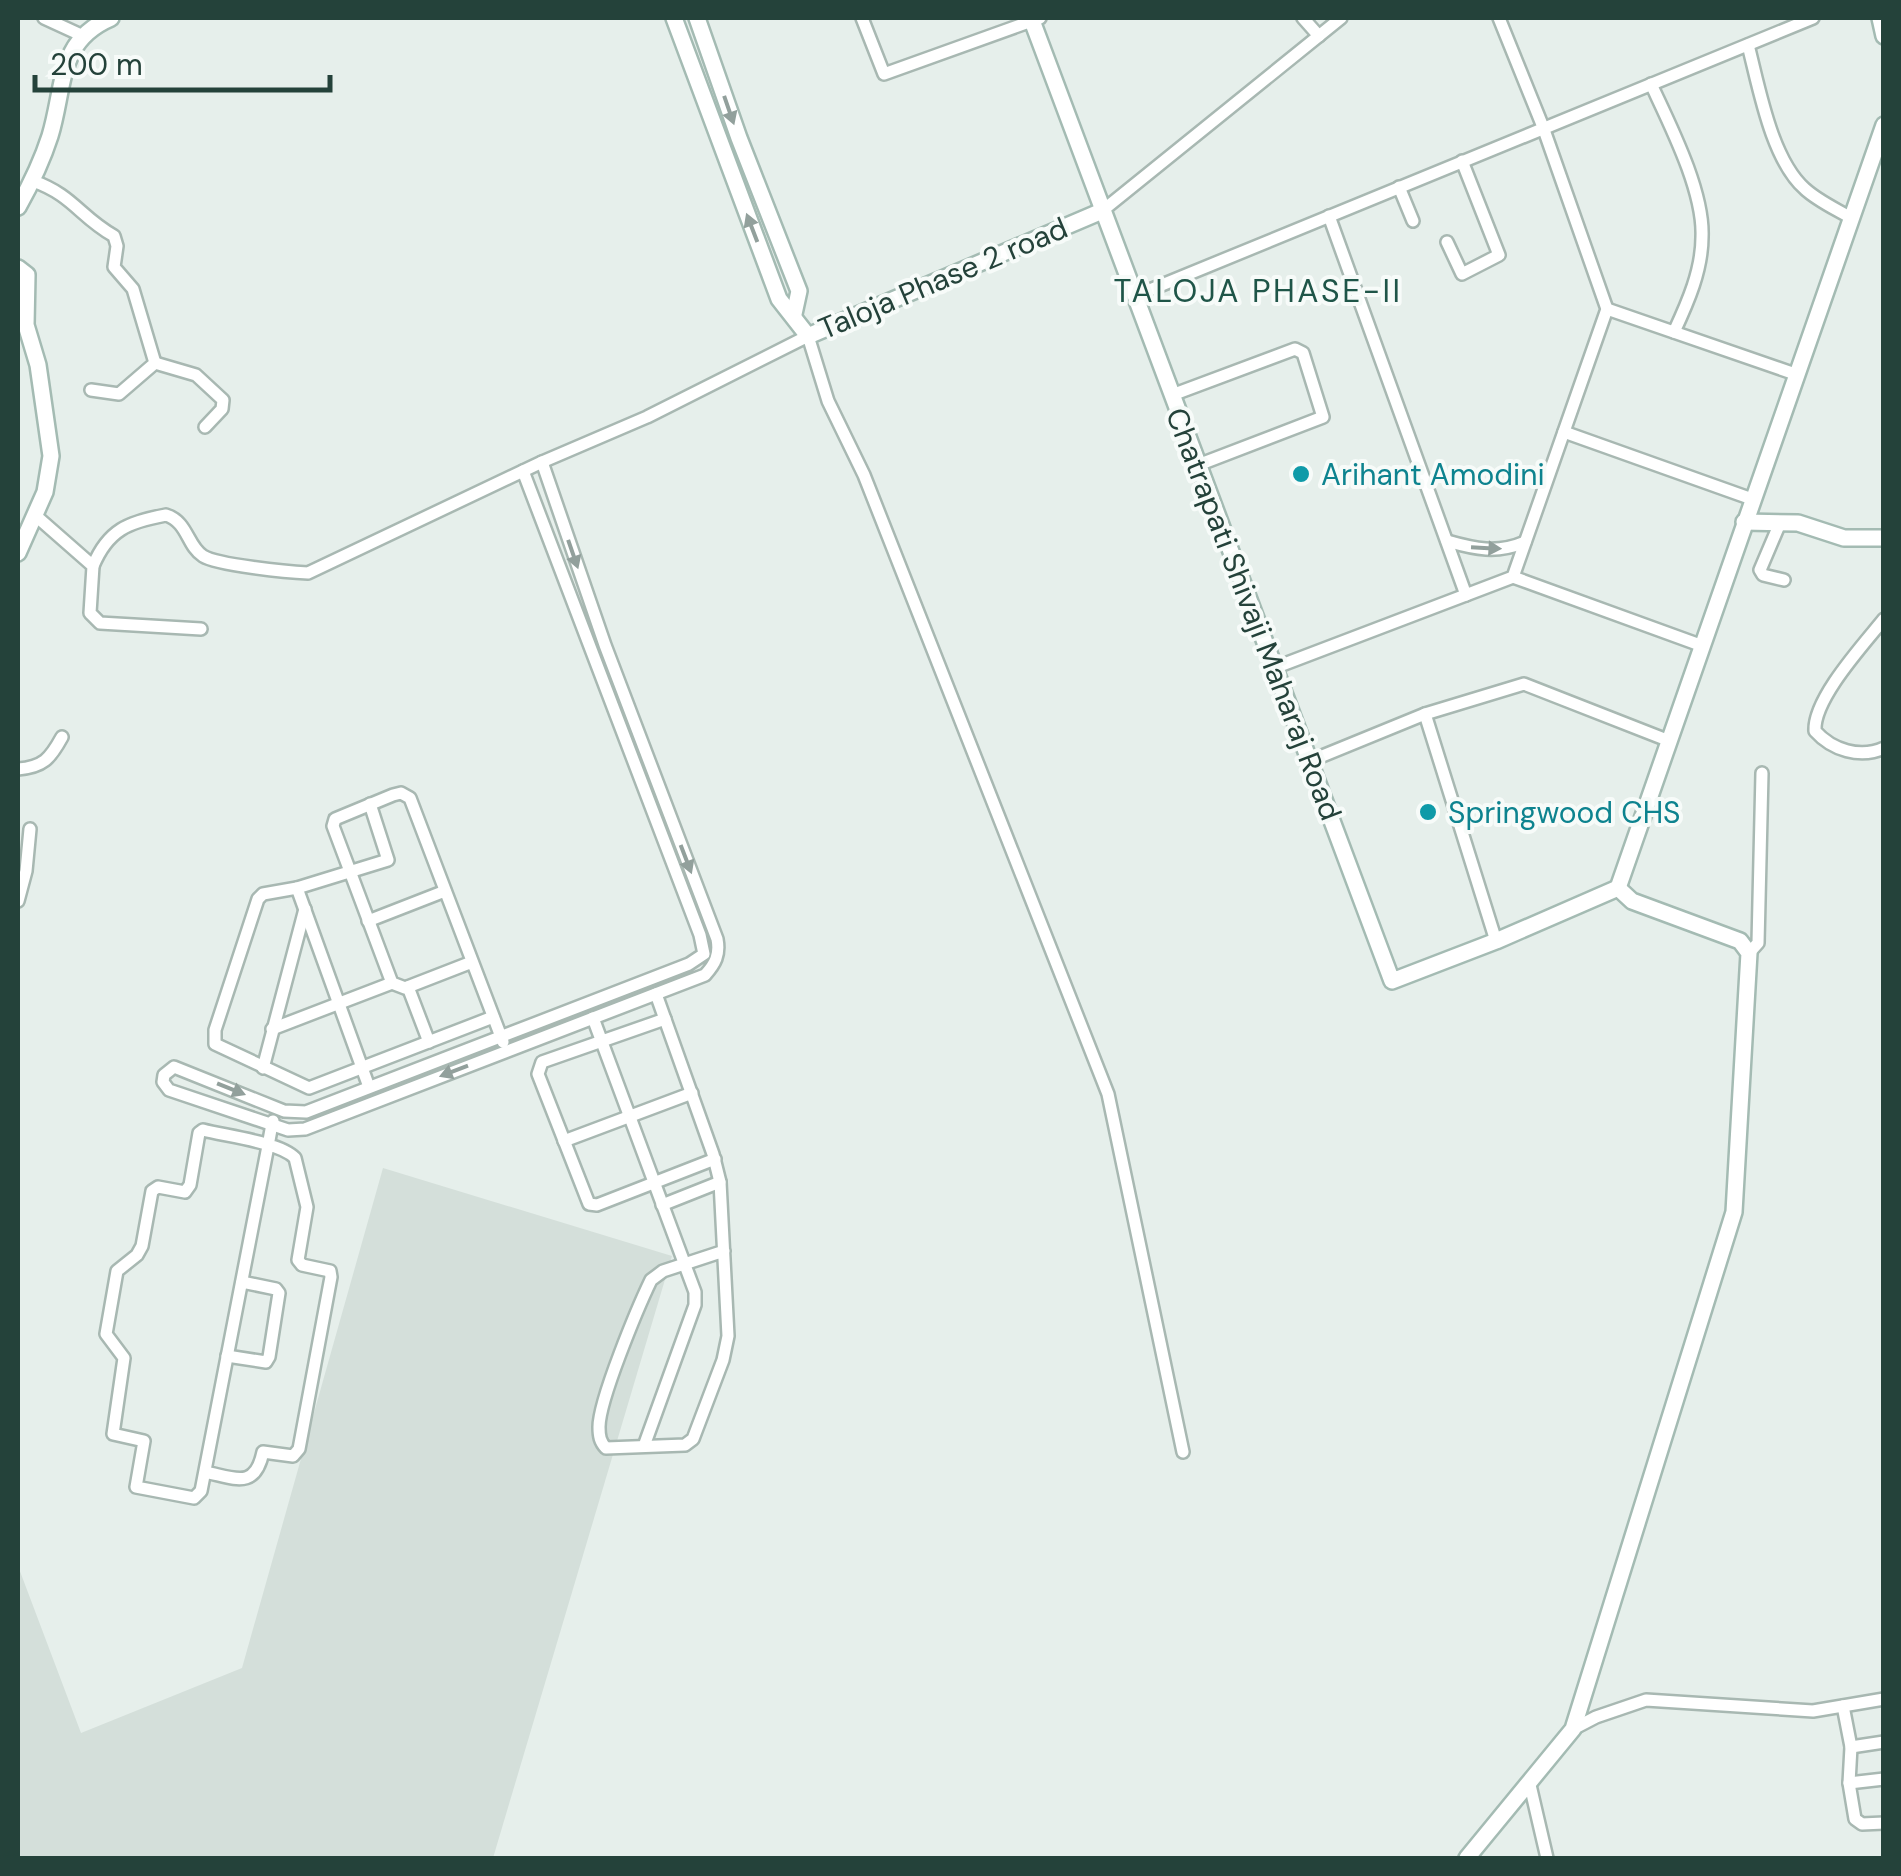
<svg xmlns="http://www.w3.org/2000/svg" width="1901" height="1876" viewBox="0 0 1901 1876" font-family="'DM Sans',sans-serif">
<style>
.built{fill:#d4dfda}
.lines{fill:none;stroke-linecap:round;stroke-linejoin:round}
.street-casing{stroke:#a8b8b2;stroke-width:16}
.secondary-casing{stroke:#a4bbb3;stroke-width:20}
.street{stroke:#fff;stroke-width:11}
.secondary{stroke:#fff;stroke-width:15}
.oneway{fill:#92a09c}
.culture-dot{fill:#0f9aa8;stroke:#f7fbf9;stroke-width:4}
.labels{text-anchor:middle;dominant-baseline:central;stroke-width:8;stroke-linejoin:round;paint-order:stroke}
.street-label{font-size:30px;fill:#24423a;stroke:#f7fbf9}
.culture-label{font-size:30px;fill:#0d838f;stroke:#f7fbf9;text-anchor:start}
.neighbourhood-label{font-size:32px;letter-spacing:2.5px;fill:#1f5548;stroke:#f7fbf9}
</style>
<rect width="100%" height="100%" fill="#e6efeb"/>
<path class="built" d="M383 1168 672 1256 493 1858H18V1566L81 1733 242 1668Z"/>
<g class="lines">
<g class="street-casing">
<g id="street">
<path d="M44 18 81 35"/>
<path d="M862 18 884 74 1040 18"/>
<path d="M1303 18 1319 36"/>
<path d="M1748 45C1759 87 1771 159 1805 189 1818 201 1836 209 1851 218"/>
<path d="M1651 84C1670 125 1704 191 1702 237 1702 270 1688 302 1674 332"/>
<path d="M33 181C73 195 80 217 114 236L117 246 114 267 133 289 155 363 119 394 91 390"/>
<path d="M1399 187 1413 221"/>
<path d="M1102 211 1341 18"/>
<path d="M1329 216 1466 595"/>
<path d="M1447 242 1462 274 1499 255 1462 161"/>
<path d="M1135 296 1813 18"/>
<path d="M1607 309 1798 375"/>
<path d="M155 363 196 375 223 400 222 409 205 427"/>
<path d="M1172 395 1295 349 1303 353 1323 417 1198 465"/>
<path d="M1564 432 1752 499"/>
<path d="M523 471 700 935 704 954 689 964 306 1112 284 1111 174 1067 164 1075 163 1082 169 1090 288 1130 305 1129 705 975C715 964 720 955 717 939L605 645 542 462"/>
<path d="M36 516 93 566 90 613 100 623 201 629"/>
<path d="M1780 523 1760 570 1763 575 1784 580"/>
<path d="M1447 541C1475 549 1497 554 1525 542"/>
<path d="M93 566C108 530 128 522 166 515 188 522 187 546 203 556 217 565 288 572 308 573L542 462 647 417 808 336 828 401 864 475 1108 1094 1183 1452"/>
<path d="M1513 577 1700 645"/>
<path d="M1884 619C1864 644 1813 699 1815 731 1832 750 1860 759 1884 748"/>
<path d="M1274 668 1513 577 1607 309 1543 127 1499 18"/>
<path d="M1425 714 1496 941"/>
<path d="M1310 761 1425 714 1524 684 1667 740"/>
<path d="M18 769C43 767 50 759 62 737"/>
<path d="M370 804 388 860 297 888 263 894 258 899 215 1030V1044L309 1088 493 1017"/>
<path d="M297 888 369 1087"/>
<path d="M18 901 26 871 30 829"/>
<path d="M368 921 445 891"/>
<path d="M1749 953 1758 943 1762 773"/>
<path d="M472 962 405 988 392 983 333 826 335 819 393 795 401 793 410 798 503 1042"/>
<path d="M408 987 429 1042"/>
<path d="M656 994 713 1154 720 1182 728 1336 723 1360 693 1439 685 1445 606 1448C600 1442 599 1436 599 1427 599 1400 638 1307 651 1280L663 1271 724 1251"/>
<path d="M593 1018 695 1292V1305L644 1446"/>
<path d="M665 1019 542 1062 538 1074 589 1204 597 1205 715 1159"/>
<path d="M272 1029 392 983"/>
<path d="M263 1068 305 909"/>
<path d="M564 1141 692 1093"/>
<path d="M662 1205 720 1182"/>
<path d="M227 1356 266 1362 269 1357 279 1293 276 1289 242 1282"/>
<path d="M205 1472C235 1478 255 1490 263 1452L293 1456 299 1449 331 1277 330 1271 302 1265 298 1260 307 1207 295 1158C280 1142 225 1136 203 1130L199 1133 190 1185 185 1192 158 1187 152 1191 142 1246 137 1255 117 1271 106 1334 124 1358 113 1434 144 1441 136 1487 194 1498 201 1491 268 1146 272 1124 273 1121"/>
<path d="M1843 1706 1851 1747 1849 1783 1855 1819 1862 1824 1884 1823"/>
<path d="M1573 1729 1596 1717 1646 1700 1813 1711 1884 1699"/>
<path d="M1851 1747 1884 1742"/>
<path d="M1849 1783 1884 1779"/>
<path d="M1530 1785 1547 1858"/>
</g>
</g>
<g class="secondary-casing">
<g id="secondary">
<path d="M674 18 779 299 808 336 1102 211"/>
<path d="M697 18 739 138 799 291 794 314"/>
<path d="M1031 18 1392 981 1496 941 1618 888"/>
<path d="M1880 18 1884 36"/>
<path d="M18 207C31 184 42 161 50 136 65 87 57 41 111 18"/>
<path d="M18 268 27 275 26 325 38 365 51 456 45 492 18 553"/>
<path d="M1744 522 1798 523 1844 538H1884"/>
<path d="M1618 888 1884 125"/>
<path d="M1467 1858 1573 1729 1734 1212 1749 953 1740 941 1632 901 1618 888"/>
</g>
</g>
<use href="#street" class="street"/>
<use href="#secondary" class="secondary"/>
</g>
<defs><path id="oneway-solid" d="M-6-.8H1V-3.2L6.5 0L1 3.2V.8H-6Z" transform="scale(2.5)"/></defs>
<g class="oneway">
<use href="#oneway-solid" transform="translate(729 110) rotate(71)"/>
<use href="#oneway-solid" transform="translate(752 228) rotate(-111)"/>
<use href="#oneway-solid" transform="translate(1486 548) rotate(3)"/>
<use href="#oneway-solid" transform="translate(573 554) rotate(71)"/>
<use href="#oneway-solid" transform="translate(686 859) rotate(69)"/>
<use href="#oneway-solid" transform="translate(454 1071) rotate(159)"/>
<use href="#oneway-solid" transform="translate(231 1089) rotate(22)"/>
</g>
<g class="culture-dot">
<circle cx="1301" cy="474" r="10"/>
<circle cx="1428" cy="812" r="10"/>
</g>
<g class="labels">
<g class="street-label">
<text transform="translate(943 278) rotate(-23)">Taloja Phase 2 road</text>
<text transform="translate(1254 614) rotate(69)">Chatrapati Shivaji Maharaj Road</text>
</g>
<g class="culture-label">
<text x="1321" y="474">Arihant Amodini</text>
<text x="1448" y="812">Springwood CHS</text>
</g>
<g class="neighbourhood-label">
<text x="1258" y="291">TALOJA PHASE-II</text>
</g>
</g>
<rect width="1901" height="1876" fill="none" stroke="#24423a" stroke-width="40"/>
<path d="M35 75v15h295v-15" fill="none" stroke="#24423a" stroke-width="5"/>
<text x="50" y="75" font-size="30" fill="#24423a" stroke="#f7fbf9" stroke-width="8" paint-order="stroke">200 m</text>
</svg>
